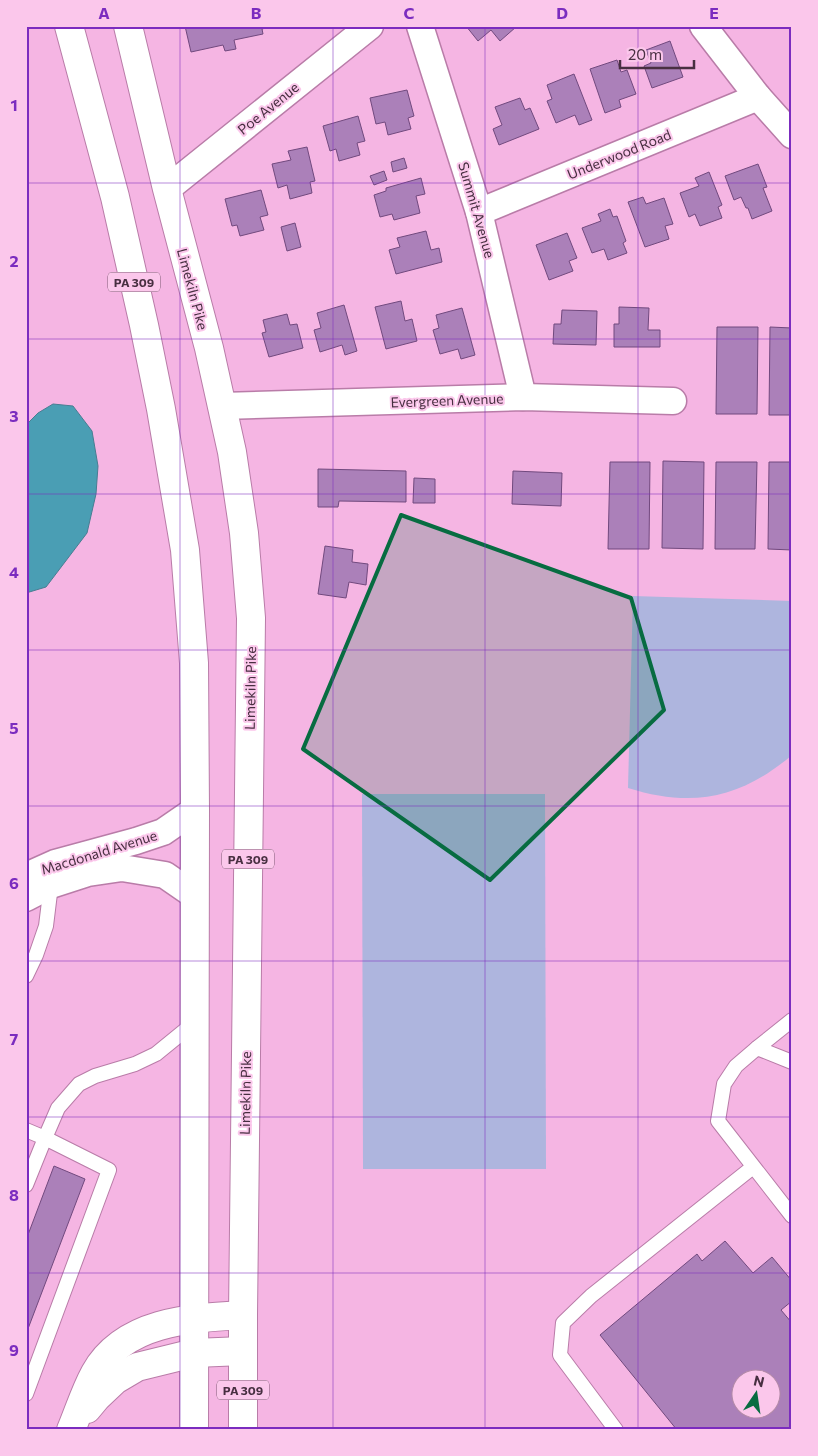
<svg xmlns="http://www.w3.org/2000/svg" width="818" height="1456" viewBox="0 0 818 1456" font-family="Commissioner,sans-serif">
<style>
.green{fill:#aeb5de}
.water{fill:#4a9eb4;stroke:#497d92}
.building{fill:#ab80b9;stroke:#71497e;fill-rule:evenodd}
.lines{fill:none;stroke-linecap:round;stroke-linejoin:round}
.lane-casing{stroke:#b97ca8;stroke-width:16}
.street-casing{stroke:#b97ca8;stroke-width:29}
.secondary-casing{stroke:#b97ca8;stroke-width:30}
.highway-casing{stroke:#b97ca8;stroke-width:30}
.lane{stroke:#fff;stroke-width:14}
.street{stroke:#fff;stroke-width:26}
.secondary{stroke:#fff;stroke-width:28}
.highway{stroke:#fff;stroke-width:28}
.marked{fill:#076c41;fill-opacity:0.2;stroke:#076c41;stroke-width:4;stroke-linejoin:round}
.grid{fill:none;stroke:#7b2cbf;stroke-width:1;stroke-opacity:0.55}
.labels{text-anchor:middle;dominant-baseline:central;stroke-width:4;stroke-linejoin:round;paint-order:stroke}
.shield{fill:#fbc7eb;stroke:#7e5d74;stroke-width:1}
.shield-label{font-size:12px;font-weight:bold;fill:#482f41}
.street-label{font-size:14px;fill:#482f41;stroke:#fbc7eb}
.neatline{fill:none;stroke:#7b2cbf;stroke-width:2}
.grid-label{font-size:16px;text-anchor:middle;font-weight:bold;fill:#7b2cbf}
</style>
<rect width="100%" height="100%" fill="#f5b5e3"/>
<g class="green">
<path d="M633 596 792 601V755C740 799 692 808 628 788Z"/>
<path d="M362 794H545L546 1169H363Z"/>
</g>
<path class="water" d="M53 404 73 406 92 431 98 466 96 494 87 533 46 587 26 593V425L38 413Z"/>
<g class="building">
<path d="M185 26H273L262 29 263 34 234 40 236 49 225 51 223 45 191 52Z"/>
<path d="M466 26H515L516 27 500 41 491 30 478 41Z"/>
<path d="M670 41 683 77 652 88 644 66 651 63 646 50Z"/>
<path d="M617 60 621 72 627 70 636 94 619 100 621 107 605 113 590 69Z"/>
<path d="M574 74 592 120 579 125 575 115 556 123 547 101 552 99 547 85Z"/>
<path d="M407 90 414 116 408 118 411 129 388 135 385 122 376 124 370 98Z"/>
<path d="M520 98 525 110 530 108 539 129 499 145 493 129 502 125 495 107Z"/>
<path d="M358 116 365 141 357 143 360 155 339 161 336 149 330 151 323 126Z"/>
<path d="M307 147 315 181 310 182 312 193 290 199 287 185 278 188 272 164 291 160 288 151Z"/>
<path d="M404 158 407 168 393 172 391 162Z"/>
<path d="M758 164 767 187 763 188 772 211 752 219 748 208H746L741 197 734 200 725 176Z"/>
<path d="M384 171 387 180 374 185 370 176Z"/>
<path d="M709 172 722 205 718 207 722 218 700 226 695 214 689 217 680 193 699 186 695 178Z"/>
<path d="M421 178 425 194 416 196 420 213 394 220 392 214 380 217 374 195 386 191V188Z"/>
<path d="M261 190 268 215 260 217 264 230 240 236 237 225 232 226 225 199Z"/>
<path d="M643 197 646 204 664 198 673 224 665 226 669 239 645 247 628 202Z"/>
<path d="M610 209 613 217 617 216 626 241 623 243 627 253 608 260 604 249 592 253 582 228 601 221 598 214Z"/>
<path d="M295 223 301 247 287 251 281 227Z"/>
<path d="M426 231 431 250 439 248 442 262 396 274 389 250 400 247 397 238Z"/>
<path d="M567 233 577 258 569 261 573 271 549 280 536 245Z"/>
<path d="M401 301 405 321 412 319 417 341 386 349 375 307Z"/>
<path d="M344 305 357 351 345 355 342 345 320 352 314 330 321 328 317 313Z"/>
<path d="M619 307 649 308 648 330H660V347H614V324H619Z"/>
<path d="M462 308 475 355 461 359 458 349 440 354 433 330 439 328 436 315Z"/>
<path d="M562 310 597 311 596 345 553 344 554 324H561Z"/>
<path d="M287 314 290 325 297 324 303 348 269 357 262 333 266 332 263 320Z"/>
<path d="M717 327H758L757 414H716Z"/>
<path d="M770 327 792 328V415H769Z"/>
<path d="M663 461 704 462 703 549 662 548Z"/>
<path d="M610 462H650L649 549H608Z"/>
<path d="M716 462H757L755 549H715Z"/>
<path d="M769 462H792V550L768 549Z"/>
<path d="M318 469 406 471V502L339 501 338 507H318Z"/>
<path d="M513 471 562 473 561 506 512 504Z"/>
<path d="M414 478 435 479V503H413Z"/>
<path d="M325 546 353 550 352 562 368 564 366 585 349 582 346 598 318 594Z"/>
<path d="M54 1166 85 1179 26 1334V1240Z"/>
<path d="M725 1241 753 1273 772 1257 792 1281V1301L781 1310 792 1323V1430H677L600 1335 697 1254 702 1261ZM740 1378H770V1408H740Z"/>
</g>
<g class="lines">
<g class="lane-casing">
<g id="lane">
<path d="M26 976 36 955 46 926 51 885"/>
<path d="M757 1048 792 1020"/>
<path d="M792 1062 757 1048 736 1066 724 1084 718 1121 792 1216"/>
<path d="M26 1130 45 1138 58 1108 79 1084 95 1076 135 1064 156 1054 194 1023"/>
<path d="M26 1185 45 1138 109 1170 26 1394"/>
<path d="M616 1430 560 1355 563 1323 591 1296 753 1167"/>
</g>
</g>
<g class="street-casing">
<g id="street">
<path d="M420 26 479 212 523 397"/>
<path d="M703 26 758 97 792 135"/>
<path d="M167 189 370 26"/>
<path d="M479 212 758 97"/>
<path d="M222 406 523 397 673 401"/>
<path d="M26 876 55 863 136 841 163 832 195 810"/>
<path d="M26 898 51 885 88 873 122 868 165 875 194 895"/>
</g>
</g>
<g class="secondary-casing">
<g id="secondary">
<path d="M87 1409 97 1397 115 1380 137 1367 194 1353 243 1351"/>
<path d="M71 1430C79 1411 85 1391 95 1373 124 1321 191 1318 243 1315"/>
</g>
</g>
<g class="highway-casing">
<g id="highway">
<path d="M69 26 115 197 144 325 161 409 185 550 194 663 195 810 194 1430"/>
<path d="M128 26 167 189 209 348 232 452 244 533 251 618 243 1315V1430"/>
</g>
</g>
<use href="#lane" class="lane"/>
<use href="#street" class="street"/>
<use href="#secondary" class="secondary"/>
<use href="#highway" class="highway"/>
</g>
<path class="marked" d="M401 515 631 598 664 710 490 880 303 749Z"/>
<path class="grid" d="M180 26V1430M333 26V1430M485 26V1430M638 26V1430M26 183H792M26 339H792M26 494H792M26 650H792M26 806H792M26 961H792M26 1117H792M26 1273H792"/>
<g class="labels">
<g class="shield">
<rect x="108" y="272.5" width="52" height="19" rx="4"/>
<rect x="222" y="849.5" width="52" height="19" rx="4"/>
<rect x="217" y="1380.5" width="52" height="19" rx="4"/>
</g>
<g class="shield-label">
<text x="134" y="282">PA 309</text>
<text x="248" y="859">PA 309</text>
<text x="243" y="1390">PA 309</text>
</g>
<g class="street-label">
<text transform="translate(268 108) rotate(-39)">Poe Avenue</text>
<text transform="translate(619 154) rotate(-22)">Underwood Road</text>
<text transform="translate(477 210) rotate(74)">Summit Avenue</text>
<text transform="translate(193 289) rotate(75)">Limekiln Pike</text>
<text transform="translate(447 400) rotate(-2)">Evergreen Avenue</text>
<text transform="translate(250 688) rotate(-89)">Limekiln Pike</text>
<text transform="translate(99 852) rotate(-17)">Macdonald Avenue</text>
<text transform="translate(245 1093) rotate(-89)">Limekiln Pike</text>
</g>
</g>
<rect width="818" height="1456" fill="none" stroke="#fbc7eb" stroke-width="55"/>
<g transform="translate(756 1394) rotate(13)"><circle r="24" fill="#fbc7eb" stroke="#b38aa7"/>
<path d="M0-4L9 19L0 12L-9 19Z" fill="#076c41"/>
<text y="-8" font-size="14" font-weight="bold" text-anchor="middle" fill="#482f41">N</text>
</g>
<path d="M620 60v8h74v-8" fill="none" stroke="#482f41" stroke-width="2.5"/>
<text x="628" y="60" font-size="15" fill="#482f41" stroke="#fbc7eb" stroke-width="4" paint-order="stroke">20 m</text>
<rect x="28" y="28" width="762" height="1400" class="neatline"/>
<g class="grid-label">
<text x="104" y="19">A</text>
<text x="256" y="19">B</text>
<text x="409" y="19">C</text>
<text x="562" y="19">D</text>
<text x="714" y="19">E</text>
<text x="14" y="111">1</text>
<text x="14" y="267">2</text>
<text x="14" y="422">3</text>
<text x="14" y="578">4</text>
<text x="14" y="734">5</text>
<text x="14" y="889">6</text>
<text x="14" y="1045">7</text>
<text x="14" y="1201">8</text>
<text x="14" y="1356">9</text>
</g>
</svg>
